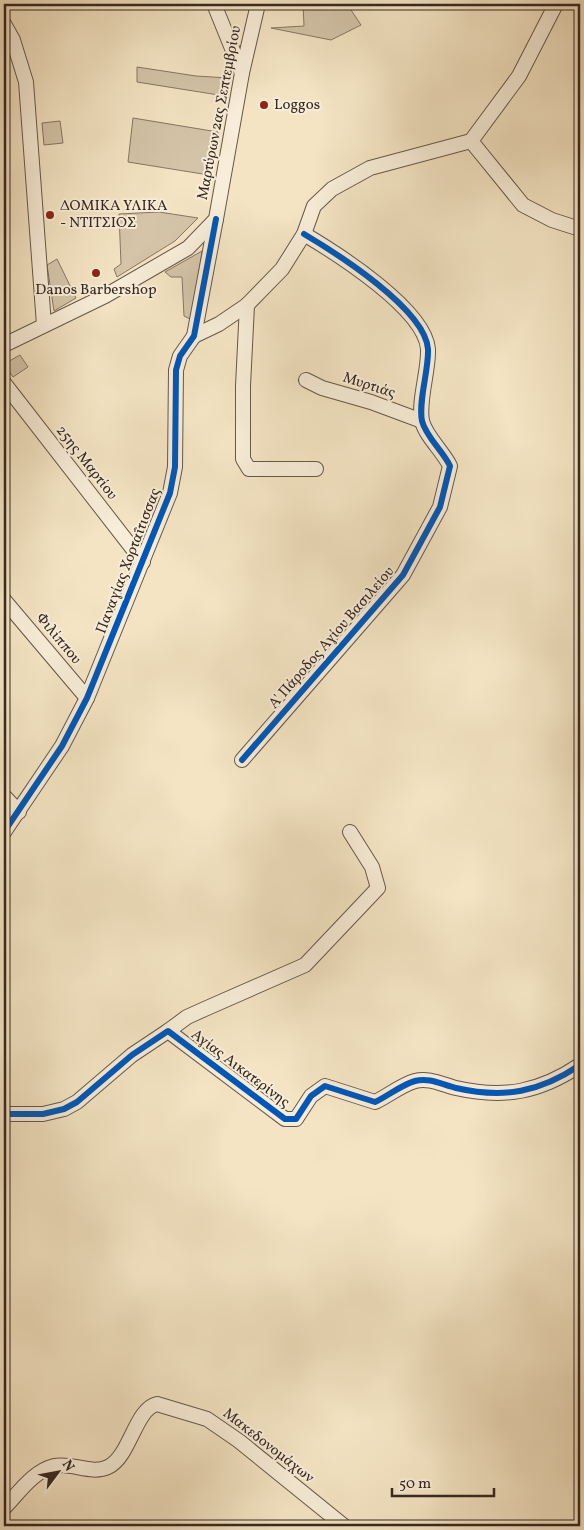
<svg xmlns="http://www.w3.org/2000/svg" width="584" height="1530" viewBox="0 0 584 1530" font-family="Vollkorn,serif">
<style>
.green{fill:#d4c4a8;stroke:#867665}
.lines{fill:none;stroke-linecap:round;stroke-linejoin:round}
.minor-casing{stroke:#66584a;stroke-width:16}
.minor{stroke:#f8edd8;stroke-width:14}
.cycleway-casing{stroke:#f8edd8;stroke-width:9}
.cycleway{stroke:#0057b8;stroke-width:6}
.poi-dot{fill:#8f2418;stroke:#f8edd8;stroke-width:2}
.labels{text-anchor:middle;dominant-baseline:central;stroke-width:4;stroke-linejoin:round;paint-order:stroke}
.poi-label{font-size:15px;fill:#372922;stroke:#f8edd8;text-anchor:start}
.street-label{font-size:15px;fill:#372922;stroke:#f8edd8}
</style>
<rect width="100%" height="100%" fill="#f4e4c3"/>
<filter id="stains"><feTurbulence type="fractalNoise" baseFrequency=".004" numOctaves="4"/><feColorMatrix values="0 0 0 0 .2 0 0 0 0 .09 0 0 0 0 .02 0 0 0 .5 -.17"/></filter>
<radialGradient id="worn" r=".72"><stop offset=".6" stop-color="#630" stop-opacity="0"/><stop offset="1" stop-color="#630" stop-opacity=".3"/></radialGradient>
<g class="green">
<path d="M303 4H347L361 25 331 40 271 28 304 26Z"/>
<path d="M137 67 196 76 229 78 225 96 137 82Z"/>
<path d="M133 118 218 132 209 175 128 162Z"/>
<path d="M60 121 63 143 44 145 42 123Z"/>
<path d="M159 212 198 218 175 241 117 277 114 269 121 264 119 214Z"/>
<path d="M202 251 192 320 184 316 182 277H171L165 272Z"/>
<path d="M57 259 76 298 54 311 47 265Z"/>
<path d="M20 355 28 367 13 377 4 364Z"/>
</g>
<g class="lines">
<g class="minor-casing">
<g id="minor">
<path d="M214 4 242 73"/>
<path d="M4 24 13 40 26 82 44 325"/>
<path d="M471 141 523 205 552 220 580 229"/>
<path d="M247 305 243 386V459L249 469H316"/>
<path d="M194 336 219 324 247 305 282 269 304 234 314 206 332 189 370 168 471 141 519 76 556 4"/>
<path d="M4 345 105 296 188 248 216 219 242 73 258 4"/>
<path d="M306 380 322 388 371 402 422 421"/>
<path d="M4 383 143 562"/>
<path d="M4 600 87 698"/>
<path d="M242 760 403 575 440 507 450 466C443 451 426 437 422 421 418 401 429 370 428 349 425 309 336 253 304 234"/>
<path d="M4 796 19 812"/>
<path d="M4 832 62 746 87 698 170 493 175 467 176 370 180 356 194 336 216 219"/>
<path d="M168 1031 187 1017 207 1008 305 965 378 888 372 867 350 832"/>
<path d="M4 1114H43L64 1109 77 1102 132 1055 168 1031 285 1119H296L311 1096 325 1086 375 1102C388 1096 401 1085 415 1081 429 1077 443 1085 456 1088 504 1099 540 1092 580 1065"/>
<path d="M4 1508C18 1494 33 1471 54 1466 72 1462 91 1475 108 1467 130 1457 135 1409 157 1404L207 1419 239 1441 344 1526"/>
</g>
</g>
<use href="#minor" class="minor"/>
<g class="cycleway-casing">
<g id="cycleway">
<path d="M242 760 403 575 440 507 450 466C443 451 426 437 422 421 418 401 429 370 428 349 425 309 336 253 304 234"/>
<path d="M4 832 62 746 87 698 170 493 175 467 176 370 180 356 194 336 216 219"/>
<path d="M4 1114H43L64 1109 77 1102 132 1055 168 1031 285 1119H296L311 1096 325 1086 375 1102C388 1096 401 1085 415 1081 429 1077 443 1085 456 1088 504 1099 540 1092 580 1065"/>
</g>
</g>
<use href="#cycleway" class="cycleway"/>
</g>
<g class="poi-dot">
<circle cx="264" cy="105" r="5"/>
<circle cx="50" cy="215" r="5"/>
<circle cx="96" cy="273" r="5"/>
</g>
<g class="labels">
<g class="poi-label">
<text x="274" y="105">Loggos</text>
<text x="60" y="206">ΔΟΜΙΚΑ ΥΛΙΚΑ<tspan x="60" dy="17">- ΝΤΙΤΣΙΟΣ</tspan></text>
<text x="96" y="290" text-anchor="middle">Danos Barbershop</text>
</g>
<g class="street-label">
<text transform="translate(220 113) rotate(-79)">Μαρτύρων 2ας Σεπτεμβρίου</text>
<text transform="translate(369 386) rotate(18)">Μυρτιάς</text>
<text transform="translate(86 463) rotate(52)">25ης Μαρτίου</text>
<text transform="translate(129 561) rotate(-69)">Παναγίας Χορταΐτισσας</text>
<text transform="translate(332 638) rotate(-49)">Α' Πάροδος Αγίου Βασιλείου</text>
<text transform="translate(58 639) rotate(50)">Φιλίππου</text>
<text transform="translate(240 1069) rotate(37)">Αγίας Αικατερίνης</text>
<text transform="translate(268 1446) rotate(38)">Μακεδονομάχων</text>
</g>
</g>
<rect width="584" height="1530" fill="none" stroke="#f4e4c3" stroke-width="20"/>
<rect x="5" y="5" width="574" height="1520" fill="none" stroke="#372922" stroke-width="2.5"/>
<rect x="10" y="10" width="564" height="1510" fill="none" stroke="#372922"/>
<g transform="translate(58 1472) rotate(58)" stroke="#f8edd8" stroke-width="4" paint-order="stroke">
<path d="M0-4L9 19L0 12L-9 19Z" fill="#372922"/>
<text y="-8" font-size="14" font-weight="bold" text-anchor="middle" fill="#372922">N</text>
</g>
<path d="M392 1488v8h102v-8" fill="none" stroke="#372922" stroke-width="2.5"/>
<text x="399" y="1488" font-size="15" fill="#372922" stroke="#f8edd8" stroke-width="4" paint-order="stroke">50 m</text>
<rect width="100%" height="100%" filter="url(#stains)"/>
<rect width="100%" height="100%" fill="url(#worn)"/>
</svg>
